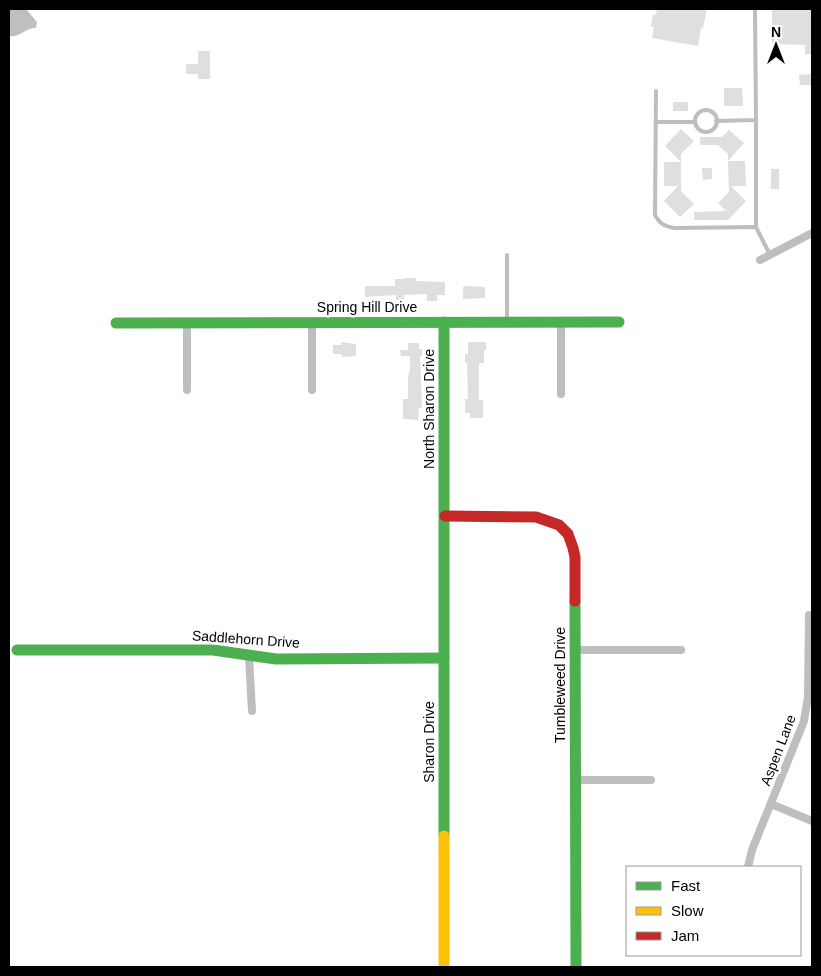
<svg xmlns="http://www.w3.org/2000/svg" width="821" height="976" viewBox="0 0 821 976" font-family="Arial,sans-serif">
<style>
.water{fill:#bfbfbf}
.building{fill:#dfdfdf}
.lines{fill:none;stroke-linecap:round;stroke-linejoin:round}
.lane{stroke:#bebebe;stroke-width:4}
.street{stroke:#bebebe;stroke-width:8}
.fast{stroke:#4caf50;stroke-width:11}
.slow{stroke:#ffc107;stroke-width:11}
.jam{stroke:#c62828;stroke-width:11}
.labels{text-anchor:middle;dominant-baseline:central;stroke-width:5;stroke-linejoin:round;paint-order:stroke}
.street-label{font-size:14px;fill:#000;stroke:#fff}
</style>
<rect width="100%" height="100%" fill="#fff"/>
<path class="water" d="M9 9H26L37 22 36 28C25 28 19 38 9 36Z"/>
<g class="building">
<path d="M657 9H707L703 28H701L698 46 652 38 654 27H651L653 14 656 15Z"/>
<path d="M772 9H812V54H805V45L772 44Z"/>
<path d="M198 51H210V79H198V74H186V64H198Z"/>
<path d="M811 74V85H800L799 75Z"/>
<path d="M724 88H742L743 106H724Z"/>
<rect x="673" y="102" width="15" height="9"/>
<path d="M681 129 694 141 681 154V191L694 204 680 217 664 201 678 186H664V162H681L665 146Z"/>
<path d="M729 130 744 143 728 161V154L718 145H700V137H722Z"/>
<path d="M728 161H745L746 186H731L746 201 728 220H694V212L726 211 718 203 729 192Z"/>
<path d="M702 168H712V179L703 180Z"/>
<rect x="771" y="169" width="8" height="20"/>
<path d="M404 278H416V281L445 282V295H437V301H427V294L404 295V300H396V295L365 297V286H395V279H404Z"/>
<path d="M466 286 485 287V298L463 299V287Z"/>
<path d="M341 342 356 344V356L342 357V354H333V345H341Z"/>
<path d="M468 342H486V350H484V363H479V400H483V418H470V413H465V399H468L467 363H465V354H468Z"/>
<path d="M408 343H419V349H422V356H420L422 408H419L418 420 403 419V399H408V378L409 371H410V356H401L400 350H408Z"/>
</g>
<g class="lines">
<g class="lane">
<path d="M656 91 655 215C660 224 664 226 674 228L756 227 770 255"/>
<circle cx="706" cy="121" r="11"/>
<path d="M756 120V227"/>
<path d="M716 121 756 120 755 9"/>
<path d="M656 122H695"/>
<path d="M507 255V320"/>
</g>
<g class="street">
<path d="M760 260 812 233"/>
<path d="M187 322V390"/>
<path d="M312 322V390"/>
<path d="M561 322V394"/>
<path d="M575 650H681"/>
<path d="M249 656 252 711"/>
<path d="M575 780H651"/>
<path d="M771 804 812 821"/>
<path d="M748 867 752 850 804 721 808 697 809 615"/>
</g>
<g class="fast">
<path d="M444 322V836"/>
<path d="M116 323 619 322"/>
<path d="M575 601 576 967"/>
<path d="M17 650H213L276 659 444 658"/>
</g>
<path class="slow" d="M444 836V967"/>
<path class="jam" d="M445 516 536 517 559 525 568 534 573 548 575 557V601"/>
</g>
<g class="labels">
<g class="street-label">
<text x="367" y="307">Spring Hill Drive</text>
<text transform="translate(429 409) rotate(-90)">North Sharon Drive</text>
<text transform="translate(246 639) rotate(4)">Saddlehorn Drive</text>
<text transform="translate(560 685) rotate(-90)">Tumbleweed Drive</text>
<text transform="translate(429 742) rotate(-90)">Sharon Drive</text>
<text transform="translate(778 750) rotate(-69)">Aspen Lane</text>
</g>
</g>
<rect width="821" height="976" fill="none" stroke="#000000" stroke-width="20"/>
<rect x="626" y="866" width="175" height="90" fill="#ffffff" stroke="#999999"/>
<rect x="636" y="882" width="25" height="8" fill="#4caf50" stroke="#999999"/>
<text x="671" y="891" font-size="15" fill="#000000">Fast</text>
<rect x="636" y="907" width="25" height="8" fill="#ffc107" stroke="#999999"/>
<text x="671" y="916" font-size="15" fill="#000000">Slow</text>
<rect x="636" y="932" width="25" height="8" fill="#c62828" stroke="#999999"/>
<text x="671" y="941" font-size="15" fill="#000000">Jam</text>
<g transform="translate(776 45)" stroke="#ffffff" stroke-width="4" paint-order="stroke">
<path d="M0-4L9 19L0 12L-9 19Z" fill="#000000"/>
<text y="-8" font-size="14" font-weight="bold" text-anchor="middle" fill="#000000">N</text>
</g>
</svg>
